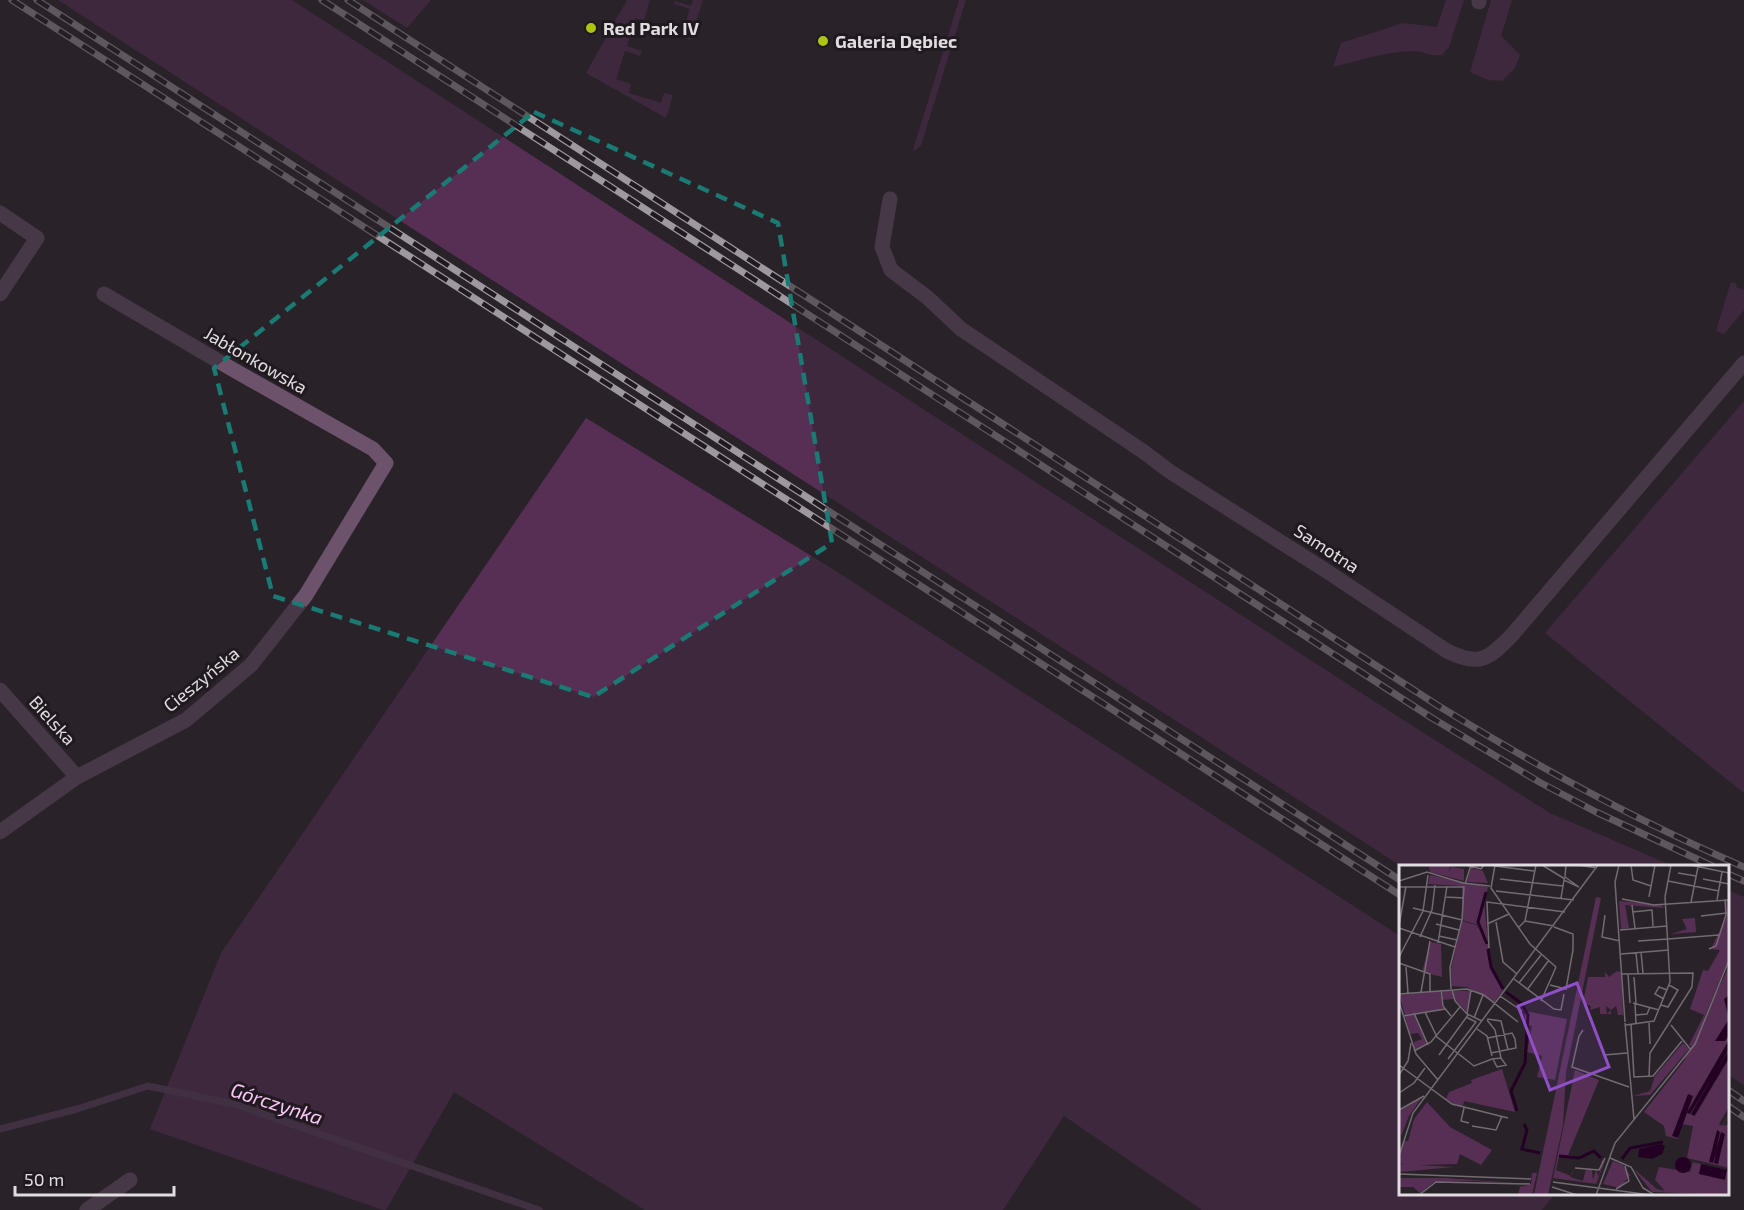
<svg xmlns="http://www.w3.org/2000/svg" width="1744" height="1210" viewBox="0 0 1744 1210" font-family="'Exo 2',sans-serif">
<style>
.green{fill:#572f55}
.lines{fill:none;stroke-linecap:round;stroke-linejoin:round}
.stream{stroke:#5d425d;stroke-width:7}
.street{stroke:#6c526b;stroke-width:15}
.rail-casing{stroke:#9e999e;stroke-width:7}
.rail{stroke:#20191f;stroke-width:4.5;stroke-dasharray:14;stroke-linecap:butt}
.marked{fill:none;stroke:#197b74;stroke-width:4.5;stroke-dasharray:12 8;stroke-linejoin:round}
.poi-dot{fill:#acc610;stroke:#20191f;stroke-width:2}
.labels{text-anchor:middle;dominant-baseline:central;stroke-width:6;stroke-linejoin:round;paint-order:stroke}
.poi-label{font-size:18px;font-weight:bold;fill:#e0dce0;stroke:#20191f;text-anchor:start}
.street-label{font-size:18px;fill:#e0dce0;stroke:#20191f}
.water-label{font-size:20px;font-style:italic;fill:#f9c5f5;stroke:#20191f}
.inset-river{fill:none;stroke:#250025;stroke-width:3}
.inset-road{fill:none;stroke:#726c72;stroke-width:1.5}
.view{fill:#8f4fc6;fill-opacity:0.15;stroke:#8f4fc6;stroke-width:3}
.inset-edge{fill:none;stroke:#e0dce0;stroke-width:3}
</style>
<rect width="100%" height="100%" fill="#292229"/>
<g class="green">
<path d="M58 0H292L1400 718 1550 813 1673 866H1401Z"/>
<path d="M363 0H431L407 28Z"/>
<path d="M627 0H650L644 20 635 18 627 46 642 51 640 56 625 51 616 79 631 84 629 93 661 103 664 93 673 95 666 118 586 73Z"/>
<path d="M693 0H703L690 40 681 37 690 9 674 4 675 1 691 6Z"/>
<path d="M959 0H966L921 145 916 150H913Z"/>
<path d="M1446 0H1464L1449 47 1442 55C1432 57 1424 51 1414 51 1386 51 1359 61 1333 67L1341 43 1403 23 1437 27Z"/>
<path d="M1491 0H1512L1501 36 1520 55 1515 68 1502 81 1488 80 1470 72Z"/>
<path d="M1731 282 1737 284 1736 287 1744 290V310L1724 334 1716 331Z"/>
<path d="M1744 401V793L1545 633Z"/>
<path d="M586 418 831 568 1400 936V1194H1555L1542 1210H1202L1064 1116 1003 1210H645L454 1092 386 1210H383L150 1129 221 953Z"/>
<path d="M1728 890 1744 897V1085L1728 1075Z"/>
</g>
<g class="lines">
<path class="stream" d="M0 1129 77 1109 148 1086 234 1104 539 1210"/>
<g class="street">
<path d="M1479 2V0"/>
<path d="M890 199 882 247 891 270 928 298 961 329 1144 452 1169 471 1328 572 1447 651C1479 667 1489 659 1512 635L1744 363"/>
<path d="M0 213 37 238 0 294"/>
<path d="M0 690 77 777"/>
<path d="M0 832 77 777 186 720 251 665 306 595 386 463 373 449 225 365 104 294"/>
<path d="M87 1210 130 1180"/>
</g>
<g class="rail-casing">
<g id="rail">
<path d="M12 0 1400 895"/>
<path d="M37 0 1400 880"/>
<path d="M322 0 1432 718 1541 783 1596 812 1712 866"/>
<path d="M348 0 1437 705C1536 766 1637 821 1744 867"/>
<path d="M1728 874 1744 881"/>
<path d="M1728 1090 1744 1101"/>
<path d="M1728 1106 1744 1117"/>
</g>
</g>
<use href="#rail" class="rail"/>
</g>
<path d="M0 0H1744V1210H0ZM534 112 778 223 832 543 593 697 273 596 214 368Z" fill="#292229" fill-opacity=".55" fill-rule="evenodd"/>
<path class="marked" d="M534 112 778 223 832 543 593 697 273 596 214 368Z"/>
<g class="poi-dot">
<circle cx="591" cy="28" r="6"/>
<circle cx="823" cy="41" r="6"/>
</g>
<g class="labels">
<g class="poi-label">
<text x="603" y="28">Red Park IV</text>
<text x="835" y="41">Galeria Dębiec</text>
</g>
<g class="street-label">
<text transform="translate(256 360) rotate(30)">Jabłonkowska</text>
<text transform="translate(1327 548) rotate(33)">Samotna</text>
<text transform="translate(201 679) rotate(-39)">Cieszyńska</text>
<text transform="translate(53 720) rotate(48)">Bielska</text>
</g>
<g class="water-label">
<text transform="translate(277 1103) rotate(18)">Górczynka</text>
</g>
</g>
<g transform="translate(1399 865)">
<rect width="330" height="330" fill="#292229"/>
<path d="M45 0H51L50 8 52 2 65 4V16L31 7 30 2ZM72 3 84 6 89 18 68 17ZM31 10 89 22 85 36 91 97 104 125 95 138 68 122 53 121 52 104 63 56 80 61 75 64 82 61 63 55V21L29 19ZM197 32 202 33 167 208 164 260 149 330H135ZM220 36 263 40 265 43 226 40 230 63 222 64ZM327 36H330V93L293 182 290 180 305 150 291 144 304 105 309 106 321 85 312 84 328 50ZM296 53 297 67 272 69 288 64 283 54ZM31 77 42 79 43 112 23 107ZM330 101V175L288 247 291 249 317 206 292 249 296 251 330 193V242L320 259 323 261 330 249 324 261 330 259V303L288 293 294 261 282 259 279 274 267 271 265 261 245 247 285 196ZM218 106 222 107 224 150H219L217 141 212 145 207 141 208 149 212 145V149H201V142L191 145 192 141 184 138 189 112H206V107L210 112ZM41 126 44 145 6 150 0 130ZM43 126H72L68 147 55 134 43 135ZM126 146 168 154 156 215 138 212 143 191 128 187 133 161 126 159ZM15 149 28 179 15 185V177L23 174 19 168 11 169 6 151ZM284 178 290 184 252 229 251 230 234 231 251 226 256 211ZM103 204 116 247 65 236 64 241 55 239 47 234 50 227 73 218 72 215ZM176 205 200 215 169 290 180 292 196 286 203 292 195 287 180 293 160 292 157 305 172 311 175 303 173 310 171 312 184 316 187 304 193 305 194 315 197 305 200 312 203 295 206 296 197 319 154 313ZM23 232 10 251 2 271 0 246ZM28 237 51 262 93 285 82 300 61 289 58 299 20 300 55 302 0 307V299L5 300 0 298V293L5 276H9L15 254ZM214 296 224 300 231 310 221 323 204 319ZM294 297 330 306V330L253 327 234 303 258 324 266 326 256 315 260 302 291 307ZM133 308H138L133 330H119L121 322 132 319 75 316 35 317 21 328 14 322H0V313H47L132 319Z" fill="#572f55"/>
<path d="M329 131H330V170L326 176H316L330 154 325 134ZM330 175V183L318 205 330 185V193L295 251 292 249 317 206 291 249 288 248ZM289 229 294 231 279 273 273 271ZM318 265 321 267 317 286 322 267 326 269 319 299 315 298 317 288 314 298 310 297ZM262 279 266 281 263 289 253 294 239 292 240 284ZM276 300a8 8 0 1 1 16 0a8 8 0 1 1-16 0ZM302 299 328 305 326 315 300 309Z" fill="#250025"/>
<path class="inset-river" d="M87 27 79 57 88 79M89 84 92 102 104 124M107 127 123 139 129 150 126 198 112 226 118 246M125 259 128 265 123 284 141 288M160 291 180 293 195 286 202 293M223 294 231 283 264 277"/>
<path class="inset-road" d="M67 0 82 4 85 0M96 0 92 23 131 79 157 102M143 0 166 14M179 0 198 3M220 0 216 17 226 157M232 0 234 15 252 21M291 0 330 8M96 1 135 6M279 8 297 11M101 14 164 21M304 14 330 19M0 16 28 7 64 18 91 21M269 16 320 26M66 19 72 0M0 22H65L63 55 51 102 52 124M97 26 175 35M47 32 65 33M250 32 256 0M266 32 272 0M162 33 165 15 180 22 166 12 167 0M223 34 255 40M318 35 323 7M292 37 299 2M233 40 236 63M254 40 330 35M14 43 63 55M233 47 253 45 254 61M206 50 203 72 221 76M302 51 328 48M126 56 155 61M97 57 104 97 118 109M37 59 60 65M88 59 110 49M0 61 7 21M0 63 56 82M119 63 126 56 137 0M221 65 268 61M40 71 58 75M21 72 33 45 36 20M269 74 320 70M239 76 269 74M39 78 48 21M90 83 88 37 166 47M310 84 317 81 327 50 326 34M242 87 244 108M237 88 239 108M222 89 270 85M0 92 24 46 29 10M0 98 31 109V126M7 102 9 128M223 109 294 108 293 122 251 188 250 211M229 109 231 138M235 112 237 138M115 114 155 144 162 145 165 129M120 118 142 90M151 120 167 124 174 85V69L155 62M42 125 44 141 52 151M53 125 56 136 68 149 83 156M128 125 150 95M22 127 31 76M0 129 68 124 85 130 119 157M101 131 123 146M265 134 256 129 260 122 268 125M142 136 157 102M0 137 17 189 39 215M234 138 260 145M236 138 237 159M262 140 269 142 279 125 270 120M26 147 38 172 75 201 93 194 102 193 107 200 98 202 94 194M15 148 29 180M68 149 72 125M237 150 248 149 251 142M4 151 46 144M75 153 84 130M88 154 102 156 109 185M88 155 96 165 102 193M226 158 235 254M250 158 251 179M232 159 235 212 254 211 283 176M227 160 255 156 271 117 266 32M272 160 292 185M78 164 88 171 93 191M184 165 180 171 173 202 230 222M89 173 113 168 116 174 117 183 92 188M15 186 32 177 61 142M40 190 69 150M205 190 228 188M49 194 77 157 67 152M0 200 53 239 109 253M0 210 9 196 12 178M0 228 15 218 26 203M65 243 62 256 70 258M0 245 25 231M73 261 97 265 103 251M0 291 14 248 199 0M211 293 232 302 244 323 254 329M176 303 200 305 206 293M0 309 132 314M154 317 252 330M153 322 178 330M217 324 230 316 226 301M20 330 37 317 131 319M197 330 216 278 296 179 330 95"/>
<path class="view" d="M178 118 210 202 151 225 119 141Z"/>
<rect width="330" height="330" class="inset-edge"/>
</g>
<path d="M15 1186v9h159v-9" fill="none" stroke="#e0dce0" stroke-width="3"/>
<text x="24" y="1186" font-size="18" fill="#e0dce0" stroke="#20191f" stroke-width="4.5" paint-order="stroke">50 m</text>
</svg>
